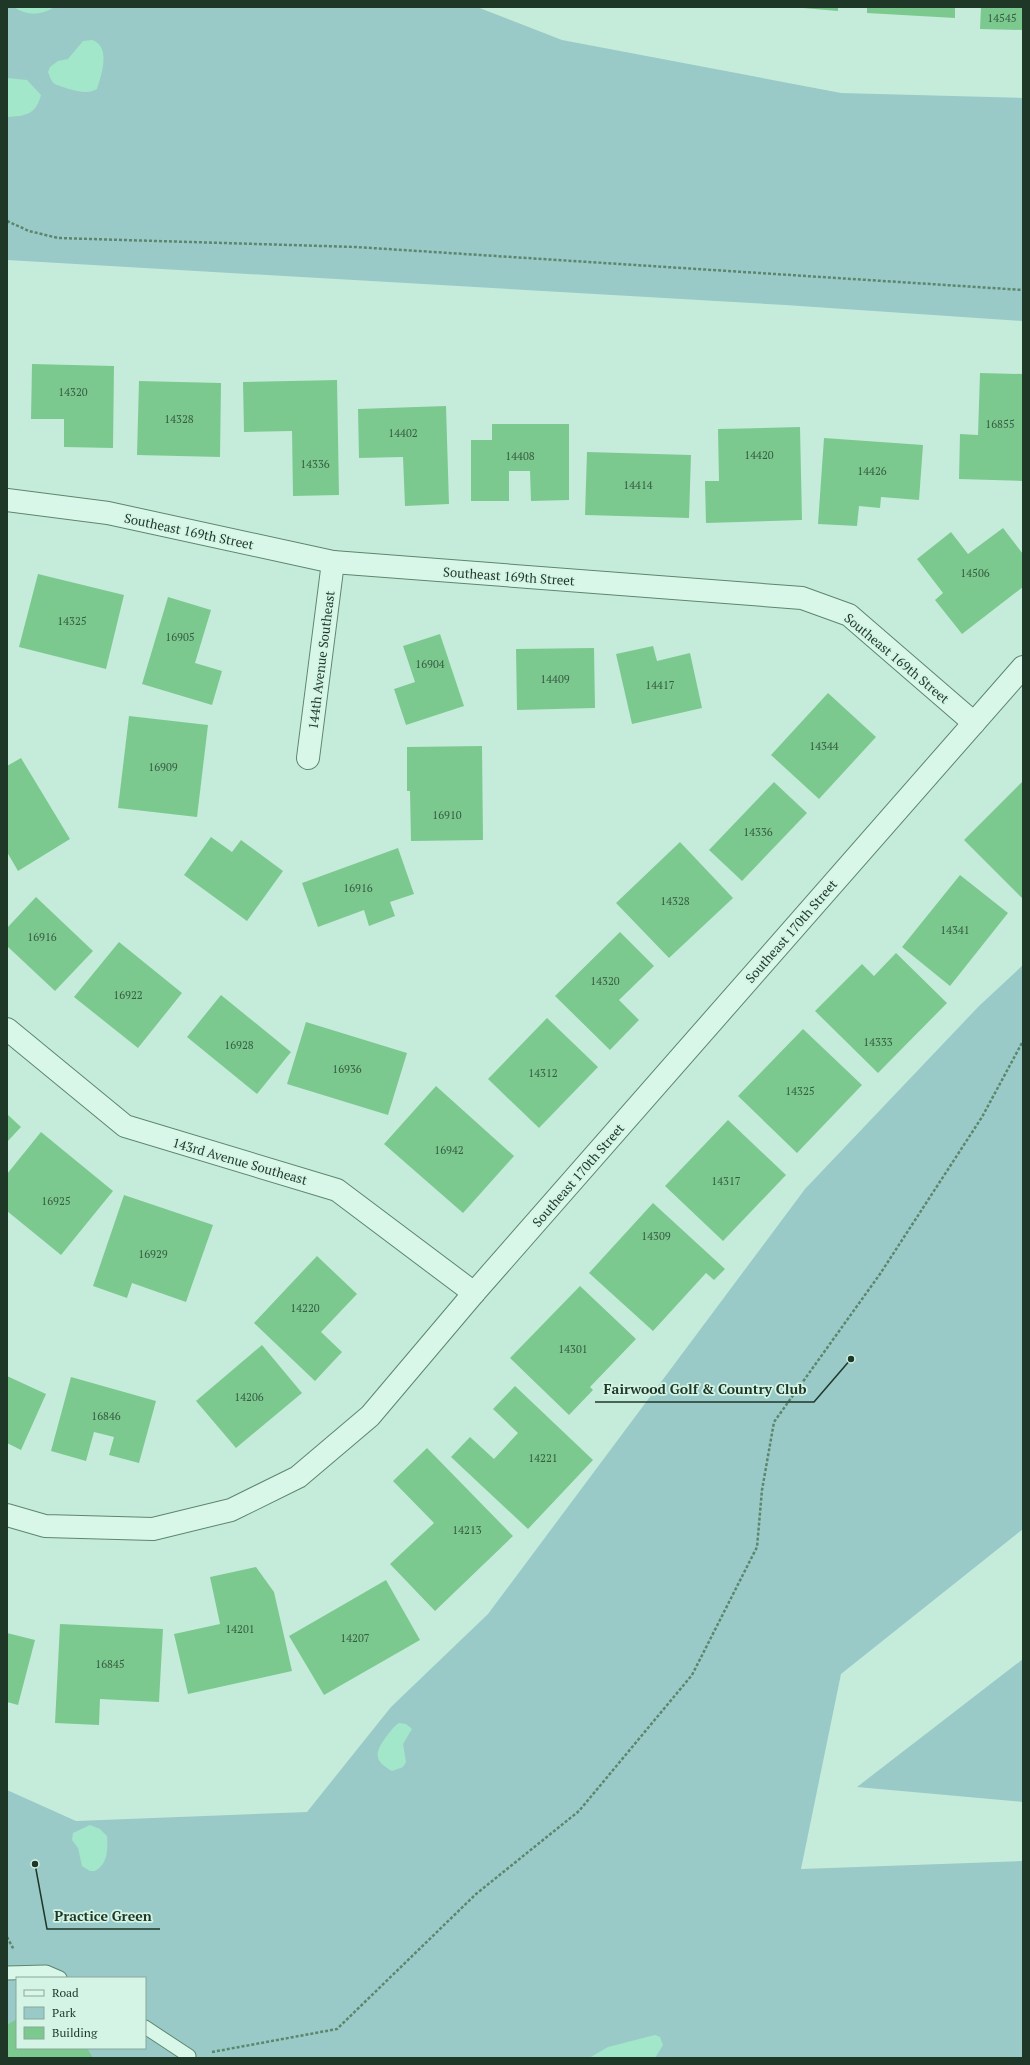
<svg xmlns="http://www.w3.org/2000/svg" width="1030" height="2065" viewBox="0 0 1030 2065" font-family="'PT Serif',serif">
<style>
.green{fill:#99cac8;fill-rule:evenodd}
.sand{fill:#a3e7ca}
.building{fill:#7cc990}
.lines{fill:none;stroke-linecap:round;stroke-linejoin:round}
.lane-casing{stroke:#5c876c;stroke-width:15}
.street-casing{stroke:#5c876c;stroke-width:24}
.path{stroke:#5c876c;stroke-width:2.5;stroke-dasharray:3 2;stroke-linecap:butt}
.lane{stroke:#d8f7e9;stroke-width:13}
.street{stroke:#d8f7e9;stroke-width:22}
.labels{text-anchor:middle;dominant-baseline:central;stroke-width:3.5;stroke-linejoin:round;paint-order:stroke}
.number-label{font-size:11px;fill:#365c41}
.street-label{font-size:13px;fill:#1f3727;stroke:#d4f4e6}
.leader{fill:none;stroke:#1f3727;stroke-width:1.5}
.callout-dot{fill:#1f3727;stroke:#d4f4e6;stroke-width:1.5}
.callout-label{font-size:14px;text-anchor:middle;font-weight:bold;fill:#1f3727;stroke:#d4f4e6;stroke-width:3.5;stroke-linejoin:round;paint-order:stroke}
</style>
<rect width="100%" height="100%" fill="#c5ecda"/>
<g class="green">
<path d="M7 7H477L562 40 841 93 1023 98V321L785 305 7 260Z"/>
<path d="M1023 965V1529L841 1674 801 1869 1023 1861V2058H7V1790L76 1821 307 1812 391 1707 488 1614 805 1189 979 1006ZM17 1978H145V2048H17Z"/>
<path d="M1023 1659V1802L857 1787Z"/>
</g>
<g class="sand">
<path d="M14 7H54C41 16 27 16 14 7Z"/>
<path d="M92 40C111 46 102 74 97 89 87 96 69 89 57 85 52 84 50 77 48 72L50 67 58 61 68 59 83 41Z"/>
<path d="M7 78 27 80 41 95C36 115 25 116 7 117Z"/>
<path d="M399 1723 406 1724 412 1729 403 1744 406 1762 403 1767 392 1771C374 1761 374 1753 386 1737 390 1732 393 1727 399 1723Z"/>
<path d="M90 1825 100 1829 107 1836C108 1849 108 1864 95 1871H90L82 1866 78 1848 72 1840 73 1833Z"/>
<path d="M655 2035 660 2037 663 2045 655 2058H589L608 2047Z"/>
</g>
<g class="building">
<path d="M791 7H838V11Z"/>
<path d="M867 7H955V18L867 13Z"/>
<path d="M981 7H1023V30L980 29Z"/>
<path d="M32 364 114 366 113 448 64 447V419H31Z"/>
<path d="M980 373 1023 374V481L959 479 960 434 978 435Z"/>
<path d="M337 380 339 495 293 496 292 431 244 432 243 382Z"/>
<path d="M139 381 221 383 220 457 137 455Z"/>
<path d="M446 406 449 504 405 506 403 457 359 458 358 409Z"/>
<path d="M492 424H569V500L531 501 530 471H509V501H471V440H492Z"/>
<path d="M800 427 802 520 706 523 705 481H719L718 429Z"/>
<path d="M824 438 923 445 919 500 881 497 880 508 859 506 857 526 818 524Z"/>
<path d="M587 452 691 455 689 518 585 515Z"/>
<path d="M1003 528 1023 554V587L962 634 935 600 943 593 917 559 951 532 968 554Z"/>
<path d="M38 574 124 595 106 669 19 647Z"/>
<path d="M168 597 211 610 195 663 222 671 212 705 142 684Z"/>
<path d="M440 634 464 706 406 725 394 689 415 682 403 646Z"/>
<path d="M653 646 657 661 690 653 702 708 632 724 616 654Z"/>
<path d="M594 648 595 708 517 710 516 649Z"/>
<path d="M828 693 876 737 819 799 771 755Z"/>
<path d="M129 716 208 725 197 817 118 808Z"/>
<path d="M482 746 483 840 411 841 410 791H407V747Z"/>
<path d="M21 758 70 839 18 871 7 852V766Z"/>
<path d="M1023 781V899L964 840Z"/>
<path d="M774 782 807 813 742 881 709 850Z"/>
<path d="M211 837 232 852 241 840 283 871 247 921 184 875Z"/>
<path d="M680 842 733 898 669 958 616 903Z"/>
<path d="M398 848 414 894 390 902 395 916 369 926 364 910 318 927 302 883Z"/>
<path d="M960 875 1008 913 950 986 902 947Z"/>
<path d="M36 897 93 951 55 991 7 946V928Z"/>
<path d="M620 932 654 966 619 1000 639 1020 610 1050 555 996Z"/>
<path d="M119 942 182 993 138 1048 74 997Z"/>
<path d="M896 953 947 1003 878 1073 815 1011 862 964 874 976Z"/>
<path d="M221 995 291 1052 257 1094 187 1037Z"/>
<path d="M547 1018 598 1067 539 1128 488 1079Z"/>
<path d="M306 1022 407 1053 388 1115 287 1084Z"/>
<path d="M803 1029 862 1085 797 1153 738 1096Z"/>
<path d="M436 1086 514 1156 463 1213 384 1144Z"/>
<path d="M7 1114 21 1127 7 1142Z"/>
<path d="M728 1120 786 1175 723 1241 665 1186Z"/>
<path d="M41 1132 113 1191 61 1255 7 1211V1174Z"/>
<path d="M124 1195 213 1225 186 1302 132 1283 127 1298 93 1286Z"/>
<path d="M653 1203 725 1269 714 1280 706 1273 653 1331 589 1273Z"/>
<path d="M317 1256 357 1294 321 1332 342 1352 315 1381 254 1323Z"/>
<path d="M580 1286 636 1339 590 1387 593 1390 569 1415 510 1358Z"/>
<path d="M262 1345 302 1393 236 1448 196 1401Z"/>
<path d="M7 1376 46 1394 21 1450 7 1443Z"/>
<path d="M71 1377 156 1401 139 1463 109 1455 114 1437 94 1432 86 1461 51 1451Z"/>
<path d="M515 1386 593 1460 528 1529 451 1457 470 1437 494 1459 518 1433 493 1409Z"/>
<path d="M427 1448 513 1536 435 1611 390 1564 434 1523 393 1481Z"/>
<path d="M256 1567 274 1592 292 1671 188 1694 174 1634 220 1624 210 1577Z"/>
<path d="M386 1580 420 1640 324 1695 289 1636Z"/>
<path d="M60 1624 163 1629 159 1702 100 1699 99 1725 55 1723Z"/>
<path d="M7 1633 35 1640 18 1705 7 1702Z"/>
<path d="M17 2019V2048H87L93 2058H7V2025Z"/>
</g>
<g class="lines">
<g class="lane-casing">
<g id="lane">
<path d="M7 1973 46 1972 60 1978"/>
<path d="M145 2027 189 2056"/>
</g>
</g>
<g class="street-casing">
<g id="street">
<path d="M7 500 108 513 333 562 802 598 849 615 974 723"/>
<path d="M308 758 333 562"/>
<path d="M7 1029 125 1126 337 1190 474 1293"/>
<path d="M7 1515 45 1526 153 1529 231 1510 298 1477 370 1416 474 1293 1023 667"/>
</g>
</g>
<g class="path">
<path d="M7 221 29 231 58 238 356 247 1023 290"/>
<path d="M7 1937 14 1950"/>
<path d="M212 2052 337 2029 476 1894 579 1811 692 1675 757 1547 762 1490 774 1422 880 1274 982 1117 1023 1041"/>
</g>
<use href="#lane" class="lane"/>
<use href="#street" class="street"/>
</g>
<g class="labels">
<g class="number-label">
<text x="1002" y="18">14545</text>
<text x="73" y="392">14320</text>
<text x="179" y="419">14328</text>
<text x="1000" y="424">16855</text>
<text x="403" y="433">14402</text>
<text x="759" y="455">14420</text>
<text x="520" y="456">14408</text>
<text x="315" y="464">14336</text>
<text x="872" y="471">14426</text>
<text x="638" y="485">14414</text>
<text x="975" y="573">14506</text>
<text x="72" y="621">14325</text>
<text x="180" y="637">16905</text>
<text x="430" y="664">16904</text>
<text x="555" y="679">14409</text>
<text x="660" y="685">14417</text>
<text x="824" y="746">14344</text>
<text x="163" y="767">16909</text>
<text x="447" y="815">16910</text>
<text x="758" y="832">14336</text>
<text x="358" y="888">16916</text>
<text x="675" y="901">14328</text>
<text x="955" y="930">14341</text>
<text x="42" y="937">16916</text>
<text x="605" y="981">14320</text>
<text x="128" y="995">16922</text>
<text x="878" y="1042">14333</text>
<text x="239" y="1045">16928</text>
<text x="347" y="1069">16936</text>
<text x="543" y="1073">14312</text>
<text x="800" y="1091">14325</text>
<text x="449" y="1150">16942</text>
<text x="726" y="1181">14317</text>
<text x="56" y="1201">16925</text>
<text x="656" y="1236">14309</text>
<text x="153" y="1254">16929</text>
<text x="305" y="1308">14220</text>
<text x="573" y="1349">14301</text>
<text x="249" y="1397">14206</text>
<text x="106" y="1416">16846</text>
<text x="543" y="1458">14221</text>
<text x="467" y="1530">14213</text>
<text x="240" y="1629">14201</text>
<text x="355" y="1638">14207</text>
<text x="110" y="1664">16845</text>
</g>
<g class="street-label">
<text transform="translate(189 531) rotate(12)">Southeast 169th Street</text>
<text transform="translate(509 576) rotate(4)">Southeast 169th Street</text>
<text transform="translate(897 658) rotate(40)">Southeast 169th Street</text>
<text transform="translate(321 660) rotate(-83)">144th Avenue Southeast</text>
<text transform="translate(791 931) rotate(-49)">Southeast 170th Street</text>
<text transform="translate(240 1161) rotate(16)">143rd Avenue Southeast</text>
<text transform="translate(578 1175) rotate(-49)">Southeast 170th Street</text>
</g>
</g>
<path class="leader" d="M851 1359L814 1402H595M35 1864L47 1929H160"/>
<g class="callout-dot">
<circle cx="851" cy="1359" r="4"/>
<circle cx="35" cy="1864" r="4"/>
</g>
<g class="callout-label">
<text x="705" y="1394">Fairwood Golf &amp; Country Club</text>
<text x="103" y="1921">Practice Green</text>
</g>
<rect width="1030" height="2065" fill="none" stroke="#1f3727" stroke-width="16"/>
<rect x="16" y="1977" width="130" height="72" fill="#d4f4e6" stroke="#8ca89a"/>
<rect x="24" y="1990" width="20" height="6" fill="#d8f7e9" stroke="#8ca89a"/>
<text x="52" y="1997" font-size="12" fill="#1f3727">Road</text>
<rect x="24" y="2007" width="20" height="12" fill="#99cac8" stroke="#8ca89a"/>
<text x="52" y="2017" font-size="12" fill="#1f3727">Park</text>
<rect x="24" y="2027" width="20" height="12" fill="#7cc990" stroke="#8ca89a"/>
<text x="52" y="2037" font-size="12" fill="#1f3727">Building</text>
</svg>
